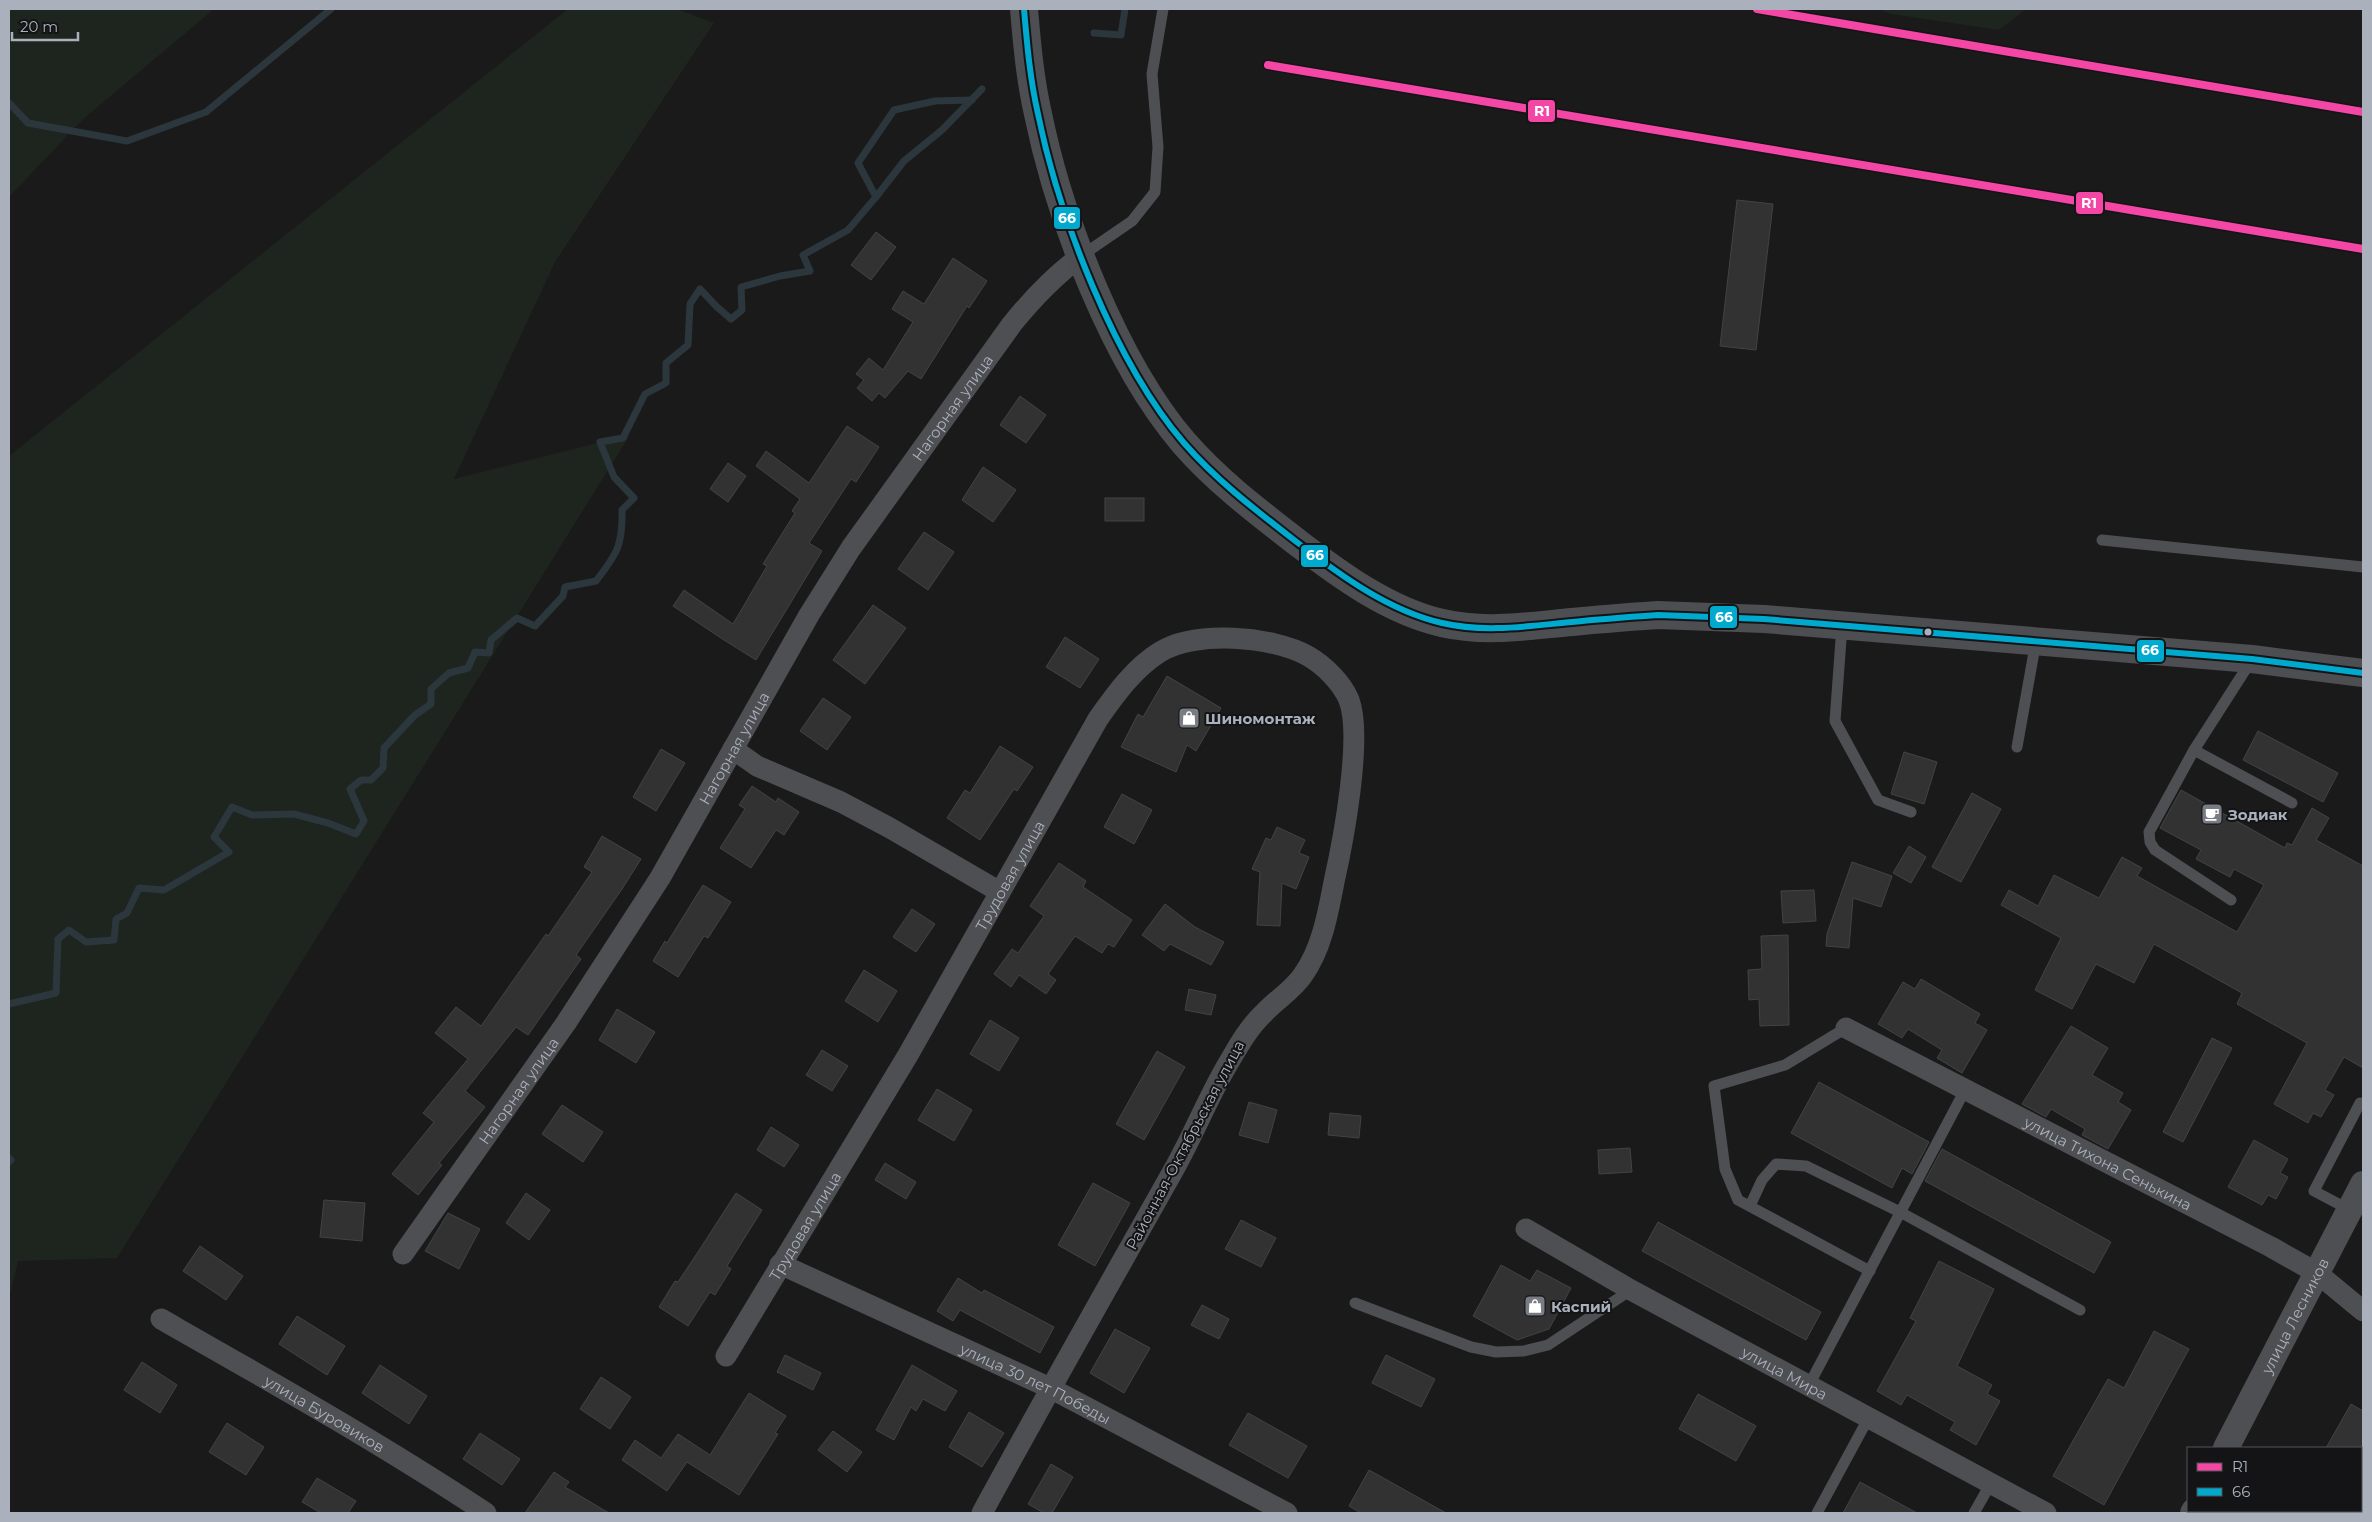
<svg xmlns="http://www.w3.org/2000/svg" width="2372" height="1522" viewBox="0 0 2372 1522" font-family="Montserrat,sans-serif">
<style>
.green{fill:#1d251e}
.lines{fill:none;stroke-linecap:round;stroke-linejoin:round}
.stream{stroke:#2b373d;stroke-width:7}
.building{fill:#323232;stroke:#424346}
.service{stroke:#4e4f53;stroke-width:11}
.minor{stroke:#4e4f53;stroke-width:21}
.tertiary{stroke:#4e4f53;stroke-width:26}
.secondary{stroke:#4c4e51;stroke-width:28}
.bus-1-casing{stroke:#141416;stroke-width:10}
.bus-1{stroke:#00a9ce;stroke-width:6}
.rail-1-casing{stroke:#141416;stroke-width:11}
.rail-1{stroke:#f346a5;stroke-width:8}
.bus-dot{fill:#aab1bc;stroke:#141416;stroke-width:2}
.labels{text-anchor:middle;dominant-baseline:central;stroke-width:4;stroke-linejoin:round;paint-order:stroke}
.street-label{font-size:15px;fill:#aab1bc;stroke:#141416}
.poi-label{font-size:15px;font-weight:bold;fill:#aab1bc;stroke:#141416;text-anchor:start}
.line-badge{stroke:#141416;stroke-width:2}
.badge-label{font-size:14px;text-anchor:middle;font-weight:bold;fill:#fff}
</style>
<rect width="100%" height="100%" fill="#1a1a1a"/>
<g class="green">
<path d="M9 9H214L82 120 9 197Z"/>
<path d="M568 9H677L714 23 555 262 454 479 630 435 117 1258 18 1261 9 1299V456Z"/>
<path d="M1878 9H2026L1999 30 1891 14Z"/>
</g>
<g class="lines">
<g class="stream">
<path d="M1094 33 1121 35 1125 9"/>
<path d="M9 103 28 123 127 141 206 112 331 9"/>
<path d="M876 197 904 161 942 130 982 89"/>
<path d="M9 1004 56 993 58 939 69 930 86 942 114 940 116 919 127 913 139 888 164 890 229 852 214 837 232 807 252 815 294 814 328 823 356 834 364 821 350 789 361 780H371L383 768 384 748 415 715 431 704V689L449 673 468 668 475 652 489 653 491 640 517 618 535 626 563 596 565 587 596 581C617 554 623 545 622 510L634 498 614 477 600 442 623 438 645 394 666 383V363L688 345 690 304 700 289 717 307 731 319 742 310 741 287 780 276 810 271 803 255 848 230 876 197 858 163 894 110 935 101 972 100"/>
<path d="M9 1158 11 1160 9 1162"/>
</g>
</g>
<g class="building">
<path d="M1737 200 1773 204 1756 350 1720 346Z"/>
<path d="M876 232 896 247 871 280 851 265Z"/>
<path d="M953 258 987 281 969 308 967 306 921 379 908 371 885 398 879 393 872 401 857 388 864 380 856 374 869 358 883 370 913 322 892 309 903 291 924 304Z"/>
<path d="M1020 396 1046 415 1026 443 1000 425Z"/>
<path d="M847 426 879 447 856 482 851 479 809 543 822 551 756 660 724 640 673 606 684 590 733 624 767 566 763 564 795 513 792 511 800 499 756 466 766 451 809 483Z"/>
<path d="M728 463 746 476 728 502 710 489Z"/>
<path d="M983 467 1016 490 993 522 962 500Z"/>
<rect x="1105" y="498" width="39" height="23"/>
<path d="M924 532 954 552 928 590 898 569Z"/>
<path d="M873 605 906 628 865 684 833 660Z"/>
<path d="M1065 637 1099 659 1080 688 1046 667Z"/>
<path d="M1167 676 1221 708 1196 751 1187 745 1176 772 1121 747 1138 714 1143 717Z"/>
<path d="M823 698 851 717 827 750 800 731Z"/>
<path d="M2258 731 2338 773 2323 802 2243 760Z"/>
<path d="M1000 746 1033 767 1017 791 1014 789 980 840 947 818 965 790 970 793Z"/>
<path d="M661 749 685 763 656 811 633 797Z"/>
<path d="M1904 752 1937 762 1924 804 1891 794Z"/>
<path d="M752 786 776 802 778 798 799 812 784 835 776 830 751 868 720 848 745 809 739 805Z"/>
<path d="M2181 790 2285 848 2287 843 2292 845 2312 808 2329 818 2316 840 2363 866V1068L2344 1057 2325 1090 2334 1095 2321 1117 2313 1113 2308 1123 2274 1104 2307 1043 2237 1004 2242 993 2154 944 2134 983 2096 964 2072 1009 2035 990 2061 938 2001 905 2009 890 2038 906 2054 875 2099 898 2122 857 2142 868 2137 876 2237 932 2264 885 2234 869 2230 877 2196 859 2201 850 2160 828Z"/>
<path d="M1972 793 2001 809 1961 882 1932 867Z"/>
<path d="M1122 794 1152 810 1134 844 1104 827Z"/>
<path d="M1277 827 1305 840 1299 853 1309 857 1296 889 1282 883 1280 926 1257 925 1260 872 1252 869 1266 838 1271 840Z"/>
<path d="M602 836 641 859 622 889 576 955 581 959 528 1035 516 1027 465 1091 485 1107 439 1163 442 1165 418 1195 392 1174 434 1122 423 1113 468 1059 435 1033 456 1007 481 1026 546 934 548 936 592 872 584 867Z"/>
<path d="M1909 846 1926 857 1911 883 1893 873Z"/>
<path d="M1852 862 1892 876 1881 907 1853 898 1849 948 1826 946 1827 934Z"/>
<path d="M1059 863 1086 881 1083 887 1132 920 1114 947 1108 944 1102 953 1075 936 1048 974 1056 980 1046 994 1019 975 1011 987 994 974 1012 949 1018 953 1044 916 1030 906Z"/>
<path d="M703 885 731 902 708 938 704 936 678 977 653 961 665 941 667 943Z"/>
<path d="M1814 890 1816 921 1783 923 1781 891Z"/>
<path d="M1165 904 1195 927 1224 942 1211 965 1170 944 1164 951 1142 935Z"/>
<path d="M912 909 935 924 916 952 893 937Z"/>
<path d="M1788 935 1789 1025 1760 1026 1759 999 1749 1000 1748 970 1762 969 1761 936Z"/>
<path d="M864 970 897 991 878 1022 845 1001Z"/>
<path d="M1921 979 1980 1014 1975 1023 1987 1030 1962 1073 1937 1058 1942 1050 1908 1029 1902 1038 1878 1024 1903 982 1915 989Z"/>
<path d="M1189 989 1216 995 1211 1015 1185 1010Z"/>
<path d="M617 1009 655 1032 636 1063 599 1040Z"/>
<path d="M990 1020 1019 1038 999 1071 970 1054Z"/>
<path d="M2071 1026 2108 1048 2092 1075 2123 1093 2118 1102 2131 1110 2108 1149 2082 1135 2085 1129 2051 1109 2046 1117 2022 1104Z"/>
<path d="M2212 1038 2232 1048 2183 1142 2163 1132Z"/>
<path d="M822 1050 848 1066 832 1091 806 1075Z"/>
<path d="M1157 1051 1185 1067 1144 1140 1116 1124Z"/>
<path d="M1819 1082 1929 1142 1912 1174 1902 1168 1892 1188 1791 1133Z"/>
<path d="M937 1089 972 1110 954 1141 918 1120Z"/>
<path d="M1249 1102 1277 1110 1268 1143 1239 1135Z"/>
<path d="M562 1105 603 1132 583 1162 542 1134Z"/>
<path d="M1330 1113 1361 1116 1359 1138 1328 1135Z"/>
<path d="M771 1127 799 1145 784 1167 757 1150Z"/>
<path d="M2254 1140 2288 1159 2280 1173 2288 1177 2276 1199 2268 1195 2262 1205 2228 1187Z"/>
<path d="M1630 1148 1632 1172 1599 1174 1598 1150Z"/>
<path d="M1942 1149 2111 1242 2094 1273 1925 1181Z"/>
<path d="M885 1163 916 1182 906 1199 875 1180Z"/>
<path d="M1093 1183 1130 1203 1095 1266 1058 1245Z"/>
<path d="M526 1193 550 1210 529 1240 506 1223Z"/>
<path d="M736 1193 762 1210 727 1266 731 1269 715 1295 710 1292 688 1326 659 1307 675 1281 678 1282 700 1249Z"/>
<path d="M324 1200 365 1203 362 1241 320 1237Z"/>
<path d="M448 1213 480 1229 459 1269 425 1251Z"/>
<path d="M1241 1220 1276 1238 1261 1267 1225 1249Z"/>
<path d="M1658 1222 1821 1312 1806 1340 1642 1251Z"/>
<path d="M200 1246 243 1276 226 1300 183 1271Z"/>
<path d="M1939 1261 1994 1289 1957 1366 1992 1385 1987 1394 2000 1401 1976 1445 1950 1430 1955 1422 1907 1395 1901 1405 1877 1391 1916 1321 1910 1318Z"/>
<path d="M1501 1265 1530 1281 1537 1270 1571 1288 1549 1329 1517 1340 1473 1316Z"/>
<path d="M958 1278 982 1293 984 1290 1054 1327 1040 1353 960 1310 953 1321 937 1311Z"/>
<path d="M1202 1305 1229 1319 1219 1339 1191 1325Z"/>
<path d="M297 1316 345 1346 327 1375 279 1344Z"/>
<path d="M1115 1329 1150 1348 1124 1393 1090 1373Z"/>
<path d="M2154 1331 2189 1349 2104 1505 2053 1476 2108 1379 2124 1388Z"/>
<path d="M785 1355 821 1373 813 1390 777 1372Z"/>
<path d="M1386 1355 1435 1379 1421 1407 1372 1383Z"/>
<path d="M142 1362 177 1385 160 1413 124 1390Z"/>
<path d="M380 1365 427 1396 409 1424 362 1393Z"/>
<path d="M912 1365 957 1391 945 1411 923 1399 916 1411 911 1407 894 1440 876 1430Z"/>
<path d="M601 1377 631 1397 610 1429 580 1409Z"/>
<path d="M749 1393 786 1416 775 1433 778 1434 739 1495 687 1462 667 1491 622 1460 635 1440 661 1458 678 1434 710 1455Z"/>
<path d="M1698 1394 1756 1426 1736 1461 1679 1429Z"/>
<path d="M2351 1404 2363 1411V1448H2326Z"/>
<path d="M969 1412 1004 1433 982 1467 949 1447Z"/>
<path d="M1248 1413 1307 1446 1288 1478 1229 1445Z"/>
<path d="M227 1423 264 1447 246 1475 209 1452Z"/>
<path d="M833 1431 862 1452 847 1472 818 1450Z"/>
<path d="M480 1433 520 1459 502 1485 463 1459Z"/>
<path d="M1051 1464 1073 1477 1052 1513H1044L1028 1504Z"/>
<path d="M1369 1470 1446 1513H1361L1349 1506Z"/>
<path d="M554 1472 569 1482 565 1487 609 1513H525Z"/>
<path d="M317 1478 356 1501 348 1513H321L302 1502Z"/>
<path d="M1860 1482 1917 1513H1843Z"/>
</g>
<g class="lines">
<g class="service">
<path d="M1081 256 1132 221 1155 192 1158 147 1152 74 1163 9"/>
<path d="M2102 540 2363 567"/>
<path d="M1842 626 1835 721 1878 800 1911 812"/>
<path d="M2251 661 2194 750 2292 803"/>
<path d="M2017 747 2036 641"/>
<path d="M2194 750 2149 832 2150 842 2155 850 2231 900"/>
<path d="M1846 1028 1785 1065 1714 1086 1725 1169 1738 1200 1870 1271"/>
<path d="M1750 1206 1762 1180 1776 1164 1806 1166 1900 1212 2080 1310"/>
<path d="M2350 1210 2314 1191 2360 1103 2363 1104"/>
<path d="M1355 1303 1471 1347 1496 1352 1524 1351 1548 1345 1631 1290"/>
<path d="M1809 1385 1965 1090"/>
<path d="M1817 1513 1869 1417"/>
<path d="M1974 1513 1991 1483"/>
</g>
<g class="minor">
<path d="M733 749 757 766 841 802 890 828 1000 892"/>
<path id="s1" d="M1846 1028 2271 1247 2317 1273 2363 1311"/>
<path id="s2" d="M1526 1229 1631 1290 2046 1513"/>
<path id="s3" d="M403 1254 566 1023 660 878 809 615 851 548 1012 324C1033 298 1054 276 1081 256"/>
<path id="s4" d="M780 1264 1050 1388 1287 1513"/>
<path id="s5" d="M161 1319C270 1381 380 1443 486 1513"/>
<path id="s6" d="M726 1356 908 1055 1098 719C1115 695 1134 668 1160 652 1195 630 1273 636 1308 656 1324 665 1342 683 1349 700 1363 737 1343 842 1334 882 1328 913 1322 948 1303 975 1293 990 1277 999 1264 1013 1249 1027 1239 1045 1229 1062 1208 1097 1193 1136 1173 1171 1109 1285 1044 1399 982 1513"/>
</g>
<g class="tertiary">
<path id="s7" d="M2226 1448 2363 1184"/>
<path d="M2193 1513 2194 1511"/>
</g>
<path class="secondary" d="M1024 9C1027 44 1030 79 1038 114 1059 217 1115 363 1184 443 1217 481 1258 512 1298 543 1340 575 1389 611 1442 623 1485 633 1529 626 1572 622 1601 619 1629 617 1658 615L1764 619 2252 659 2363 673"/>
<g class="bus-1-casing">
<path id="bus-1" d="M1024 9C1027 44 1030 79 1038 114 1059 217 1115 363 1184 443 1217 481 1258 512 1298 543 1340 575 1389 611 1442 623 1485 633 1529 626 1572 622 1601 619 1629 617 1658 615L1764 619 2252 659 2363 673"/>
</g>
<use href="#bus-1" class="bus-1"/>
<g class="rail-1-casing">
<g id="rail-1">
<path d="M1757 9 2363 112"/>
<path d="M1268 65 2363 249"/>
</g>
</g>
<use href="#rail-1" class="rail-1"/>
</g>
<defs>
<g id="shop-square" transform="scale(1.125)"><rect x="-9" y="-9" width="18" height="18" rx="4" fill="#787c83" stroke="#141416"/><path d="M-5-2.5h2.3a2.7 3.5 0 0 1 5.4 0H5L5.5 6h-11ZM-1.5-2.5h3a1.5 2.3 0 0 0-3 0Z" fill="#fff"/></g>
<g id="cafe-square" transform="scale(1.125)"><rect x="-9" y="-9" width="18" height="18" rx="4" fill="#787c83" stroke="#141416"/><path d="M-5.5-4.5H6V0H3Q3 3.5 0 3.5H-2.5Q-5.5 3.5-5.5 0ZM3-3.2v2h1.7v-2ZM-6 4.5H4V6H-6Z" fill="#fff"/></g>
</defs>
<g fill-rule="evenodd">
<use href="#shop-square" x="1189" y="718"/>
<use href="#cafe-square" x="2212" y="814"/>
<use href="#shop-square" x="1535" y="1306"/>
</g>
<circle class="bus-dot" cx="1928" cy="632" r="4.5"/>
<g class="labels">
<g class="street-label">
<text stroke="none"><textPath href="#s3" startOffset="1010">Нагорная улица</textPath></text>
<text stroke="none"><textPath href="#s3" startOffset="605">Нагорная улица</textPath></text>
<text stroke="none"><textPath href="#s6" startOffset="558">Трудовая улица</textPath></text>
<text stroke="none"><textPath href="#s3" startOffset="200">Нагорная улица</textPath></text>
<text transform="translate(1185 1145) rotate(-62)">Районная-Октябрьская улица</text>
<text stroke="none"><textPath href="#s1" startOffset="295">улица Тихона Сенькина</textPath></text>
<text stroke="none"><textPath href="#s6" startOffset="152">Трудовая улица</textPath></text>
<text stroke="none"><textPath href="#s7" startOffset="149">улица Лесников</textPath></text>
<text stroke="none"><textPath href="#s2" startOffset="296">улица Мира</textPath></text>
<text stroke="none"><textPath href="#s4" startOffset="282">улица 30 лет Победы</textPath></text>
<text stroke="none"><textPath href="#s5" startOffset="189">улица Буровиков</textPath></text>
</g>
<g class="poi-label">
<text x="1205" y="718">Шиномонтаж</text>
<text x="2228" y="814">Зодиак</text>
<text x="1551" y="1306">Каспий</text>
</g>
</g>
<g class="line-badge">
<rect x="1527" y="99" width="29" height="24" rx="5" fill="#f346a5"/>
<rect x="2075" y="191" width="29" height="24" rx="5" fill="#f346a5"/>
<rect x="1053" y="206" width="28" height="24" rx="5" fill="#00a9ce"/>
<rect x="1300" y="544" width="29" height="24" rx="5" fill="#00a9ce"/>
<rect x="1709" y="605" width="29" height="24" rx="5" fill="#00a9ce"/>
<rect x="2136" y="639" width="29" height="24" rx="5" fill="#00a9ce"/>
</g>
<g class="badge-label">
<text x="1542" y="116">R1</text>
<text x="2089" y="208">R1</text>
<text x="1067" y="223">66</text>
<text x="1315" y="560">66</text>
<text x="1724" y="622">66</text>
<text x="2150" y="655">66</text>
</g>
<rect width="2372" height="1522" fill="none" stroke="#aab1bc" stroke-width="20"/>
<rect x="2187" y="1447" width="175" height="65" fill="#141416" stroke="#505358"/>
<rect x="2197" y="1463" width="25" height="8" fill="#f346a5" stroke="#505358"/>
<text x="2232" y="1472" font-size="15" fill="#aab1bc">R1</text>
<rect x="2197" y="1488" width="25" height="8" fill="#00a9ce" stroke="#505358"/>
<text x="2232" y="1497" font-size="15" fill="#aab1bc">66</text>
<path d="M12 32v8h66v-8" fill="none" stroke="#aab1bc" stroke-width="2.5"/>
<text x="20" y="32" font-size="15" fill="#aab1bc" stroke="#141416" stroke-width="4" paint-order="stroke">20 m</text>
</svg>
